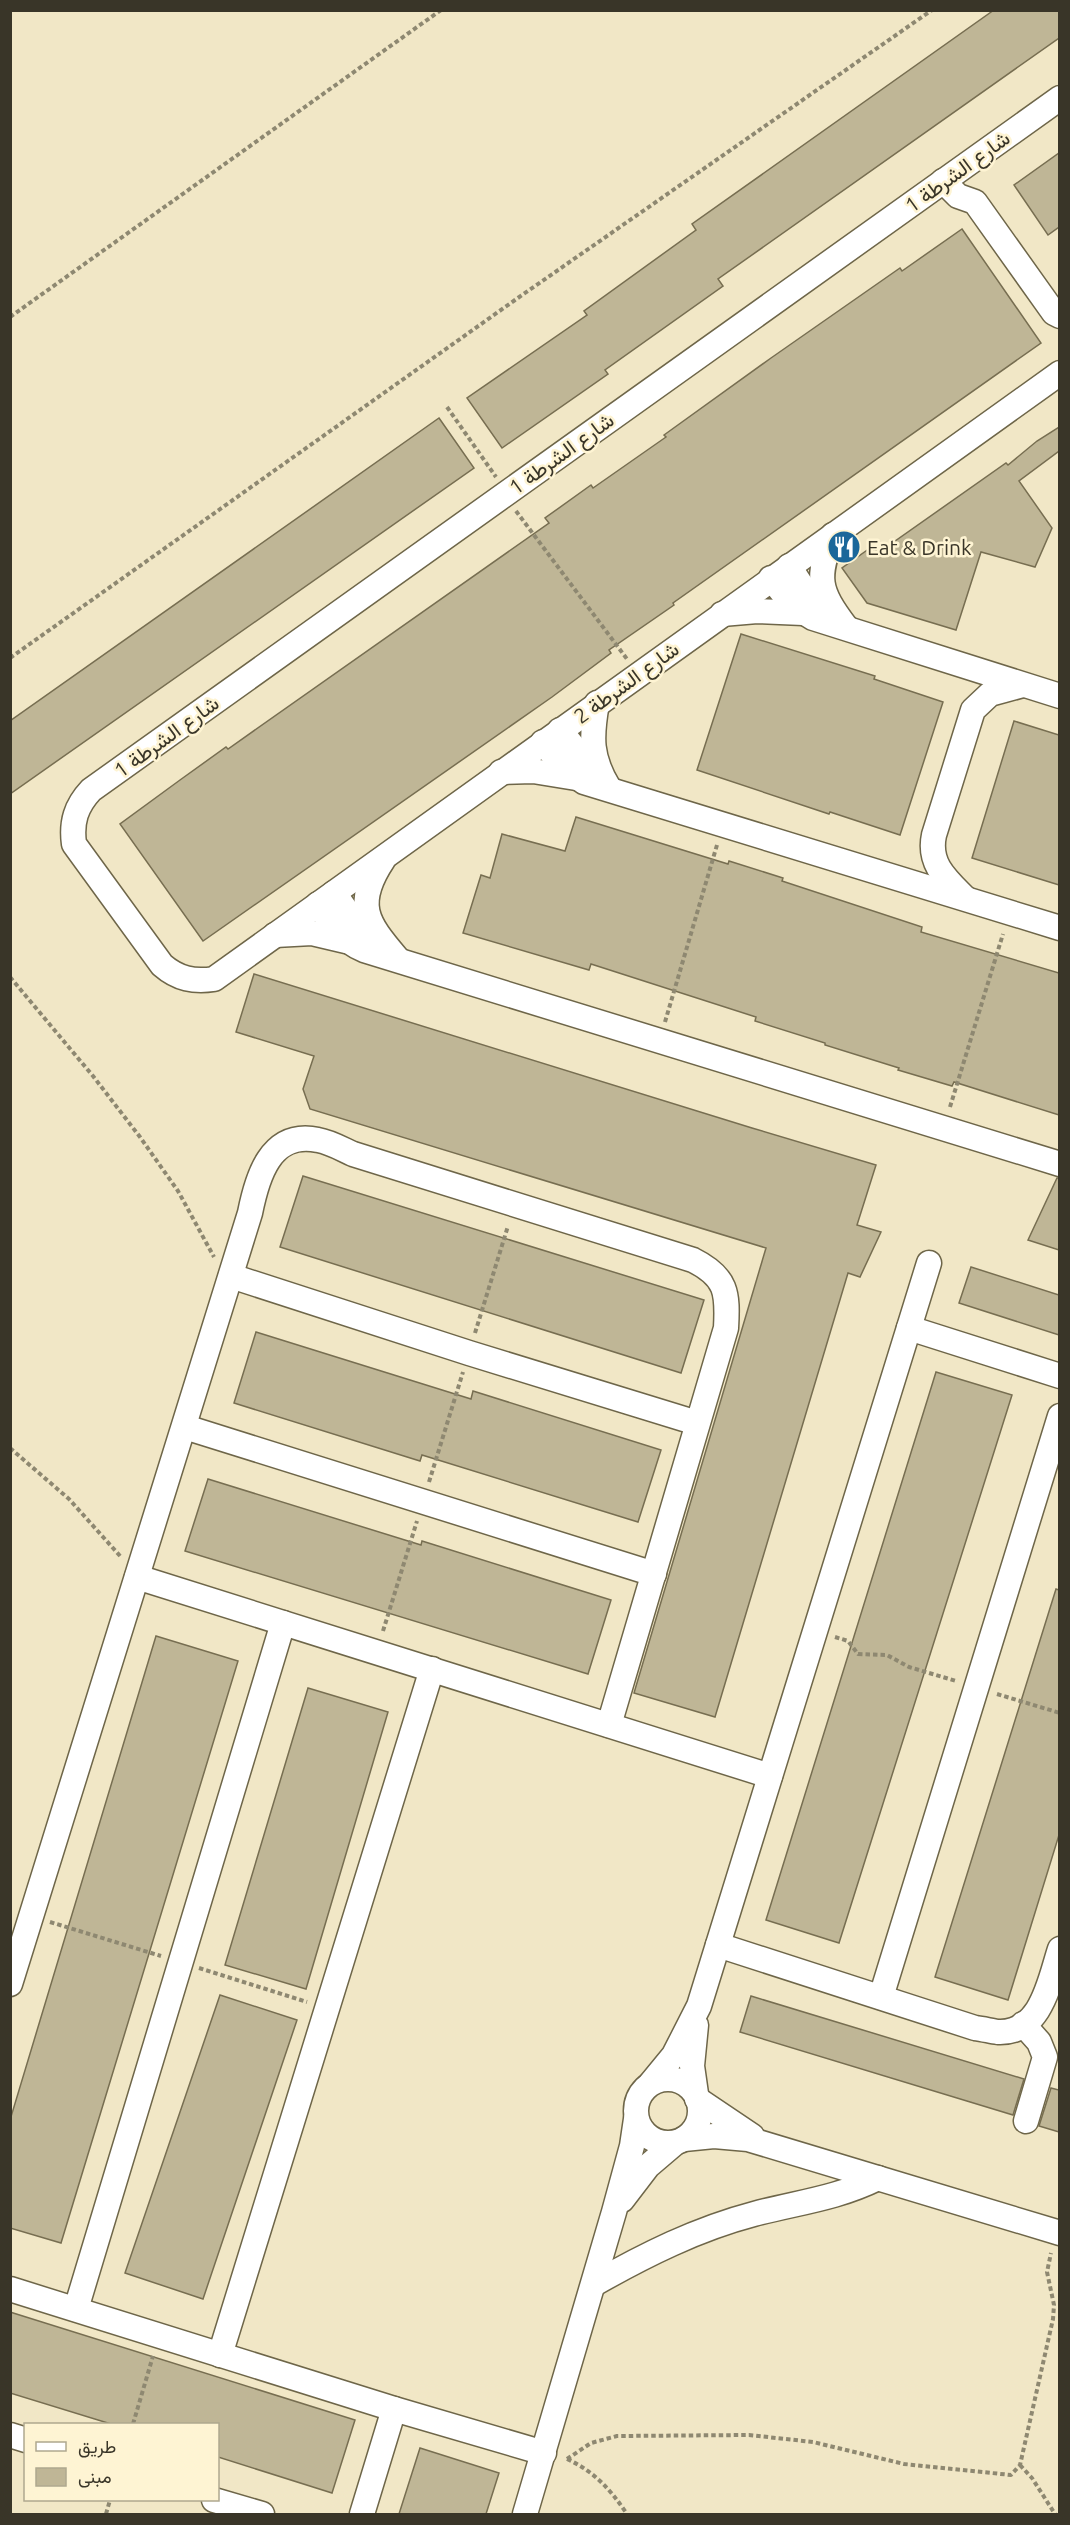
<svg xmlns="http://www.w3.org/2000/svg" width="1070" height="2525" viewBox="0 0 1070 2525" font-family="Ubuntu,Vazirmatn,sans-serif">
<style>
.building{fill:#bfb696;stroke:#776e51;stroke-width:1.5}
.lines{fill:none;stroke-linecap:round;stroke-linejoin:round}
.minor-casing{stroke:#6e6649;stroke-width:27}
.path{stroke:#8e8871;stroke-width:4;stroke-dasharray:4.5 3;stroke-linecap:butt}
.minor{stroke:#fff;stroke-width:24}
.labels{text-anchor:middle;dominant-baseline:central;stroke-width:5;stroke-linejoin:round;paint-order:stroke}
.street-label{font-size:21px;fill:#393528;stroke:#fef4d3}
.poi-label{font-size:21px;fill:#393528;stroke:#fef4d3;text-anchor:start}
</style>
<rect width="100%" height="100%" fill="#f1e7c6"/>
<g class="building">
<path d="M994 10H1059V38L718 279 723 286 605 370 608 374 502 448 467 398 587 315 584 311 696 230 692 224Z"/>
<path d="M1059 153V227L1048 235 1014 185Z"/>
<path d="M962 229 1041 343 673 603 674 605 609 650 611 653 552 697 203 941 120 824 180 780 226 747 228 749 549 523 545 518 591 485 593 488 666 437 664 435 771 358 900 268 902 271Z"/>
<path d="M439 418 474 468 10 794V721Z"/>
<path d="M1059 427V451L1019 481 1052 528 1035 567 981 552 956 630 867 603 842 568 873 546 878 553 1006 463 1008 465 1037 441Z"/>
<path d="M741 634 875 676 874 679 943 702 900 835 830 812 829 814 697 770Z"/>
<path d="M1014 721 1059 735V885L972 858Z"/>
<path d="M576 817 728 864 729 861 783 878 782 881 922 927 921 932 1059 973V1115L954 1082 952 1086 898 1070 899 1068 825 1045V1043L755 1021 756 1017 591 964 589 970 463 933 481 875 490 878 502 834 565 851Z"/>
<path d="M254 974 752 1128 876 1165 857 1225 881 1232 860 1277 848 1273 715 1717 634 1693 766 1248 310 1109 303 1089 314 1056 236 1032Z"/>
<path d="M303 1176 704 1300 681 1373 280 1247Z"/>
<path d="M1057 1178H1059V1250L1028 1240Z"/>
<path d="M971 1267 1059 1295V1335L959 1303Z"/>
<path d="M256 1332 471 1399 473 1391 661 1450 638 1522 422 1455 420 1461 234 1403Z"/>
<path d="M936 1372 1012 1395 839 1943 766 1920Z"/>
<path d="M208 1479 421 1545 422 1541 611 1600 588 1674 185 1551Z"/>
<path d="M1056 1589 1059 1590V1835L1008 2000 935 1977Z"/>
<path d="M156 1636 238 1661 61 2243 10 2228V2120Z"/>
<path d="M308 1688 388 1712 306 1989 225 1965Z"/>
<path d="M220 1995 297 2020 203 2299 125 2273Z"/>
<path d="M751 1996 1024 2079 1013 2115 740 2032Z"/>
<path d="M1051 2088 1059 2090V2132L1039 2126Z"/>
<path d="M10 2312 355 2420 332 2493 218 2457V2424H111L10 2393Z"/>
<path d="M420 2448 499 2473 486 2514H399Z"/>
</g>
<g class="lines">
<g class="minor-casing">
<g id="minor">
<path d="M1060 98 91 790C76 806 71 822 74 844L162 965C178 979 194 982 214 979L1060 373"/>
<path d="M943 181 958 196 975 202 1054 313 1060 316"/>
<path d="M833 535C816 578 818 590 846 627"/>
<path d="M789 566 807 594 828 620"/>
<path d="M771 578 792 605 813 618 1060 696"/>
<path d="M722 614 757 611 803 613"/>
<path d="M597 703C591 737 590 757 609 788"/>
<path d="M560 730 598 778"/>
<path d="M543 742 562 766 584 782 1060 928"/>
<path d="M501 772 533 771 576 778"/>
<path d="M383 860C354 904 366 922 397 958"/>
<path d="M334 893 369 943"/>
<path d="M964 897C945 878 928 863 934 835L973 710 990 694 1023 685"/>
<path d="M318 904C331 924 342 941 364 950L1060 1164"/>
<path d="M275 935 312 933 346 941"/>
<path d="M231 1276 469 1353 697 1423"/>
<path d="M909 1328 1060 1376"/>
<path d="M185 1427 654 1574"/>
<path d="M137 1577 770 1776"/>
<path d="M718 1945 975 2028C983 2029 991 2031 998 2032 1042 2034 1050 1979 1060 1949"/>
<path d="M10 1984 250 1213C257 1178 270 1130 318 1140 330 1142 342 1149 353 1154L693 1260C727 1277 728 1293 726 1328L609 1725"/>
<path d="M881 1997 1060 1416"/>
<path d="M1023 2024 1039 2042 1045 2057 1026 2121"/>
<circle cx="668" cy="2111" r="32"/>
<path d="M651 2083 674 2055 699 2006 929 1263"/>
<path d="M696 2094 692 2066 696 2025"/>
<path d="M697 2099 752 2136"/>
<path d="M684 2139 714 2136 748 2139 1060 2233"/>
<path d="M622 2200 648 2166 675 2143"/>
<path d="M594 2284C645 2255 697 2229 754 2214 799 2202 835 2199 878 2178"/>
<path d="M10 2289 394 2409 544 2453"/>
<path d="M76 2309 283 1623"/>
<path d="M220 2355 432 1669"/>
<path d="M10 2435 26 2440"/>
<path d="M214 2500 262 2514"/>
<path d="M362 2514 394 2409"/>
<path d="M525 2514 614 2212 632 2146 636 2119"/>
</g>
</g>
<g class="path">
<path d="M10 317 441 10"/>
<path d="M447 407 496 477"/>
<path d="M516 511 627 659"/>
<path d="M10 658 515 300 932 10"/>
<path d="M10 977 93 1076 140 1137 178 1191 214 1257"/>
<path d="M665 1022 717 845"/>
<path d="M950 1107 1003 934"/>
<path d="M475 1333 508 1226"/>
<path d="M10 1448 69 1499 121 1557"/>
<path d="M429 1482 463 1372"/>
<path d="M383 1631 417 1521"/>
<path d="M835 1637 848 1641 858 1654 887 1655 909 1667 956 1681"/>
<path d="M997 1694 1060 1713"/>
<path d="M50 1922 161 1956"/>
<path d="M199 1968 307 2002"/>
<path d="M133 2424 153 2356"/>
<path d="M567 2459 591 2443 617 2436 749 2435 813 2442 904 2464 1011 2475 1020 2465 1053 2319 1054 2305 1047 2272 1051 2253"/>
<path d="M567 2459C595 2472 610 2489 627 2514"/>
<path d="M1020 2465 1032 2478 1055 2514"/>
<path d="M106 2514 110 2500"/>
</g>
<use href="#minor" class="minor"/>
</g>
<defs>
<g id="restaurant-disc" transform="scale(1.725)"><circle r="9.5" fill="#1b679a" stroke="#fef4d3"/><path d="M-5-6h1v4h1v-4h1v4h1v-4h1v5L-1.5 .5V6h-2V.5L-5-1ZM5-6V6H3V1.5H1.5Q1.5-4 5-6Z" fill="#fff"/></g>
</defs>
<g fill-rule="evenodd">
<use href="#restaurant-disc" x="844" y="547"/>
</g>
<g class="labels">
<g class="street-label">
<text transform="translate(957 171) rotate(-36)">شارع الشرطة 1</text>
<text transform="translate(561 453) rotate(-36)">شارع الشرطة 1</text>
<text transform="translate(626 682) rotate(-36)">شارع الشرطة 2</text>
<text transform="translate(166 736) rotate(-36)">شارع الشرطة 1</text>
</g>
<g class="poi-label">
<text x="867" y="547">Eat &amp; Drink</text>
</g>
</g>
<rect width="1070" height="2525" fill="none" stroke="#393528" stroke-width="24"/>
<rect x="24" y="2423" width="195" height="78" fill="#fef4d3" stroke="#afa88f" stroke-width="1.5"/>
<rect x="36" y="2442" width="30" height="9" fill="#ffffff" stroke="#afa88f" stroke-width="1.5"/>
<text x="78" y="2453" font-size="18" fill="#393528">طريق</text>
<rect x="36" y="2468" width="30" height="18" fill="#bfb696" stroke="#afa88f" stroke-width="1.5"/>
<text x="78" y="2483" font-size="18" fill="#393528">مبنى</text>
</svg>
